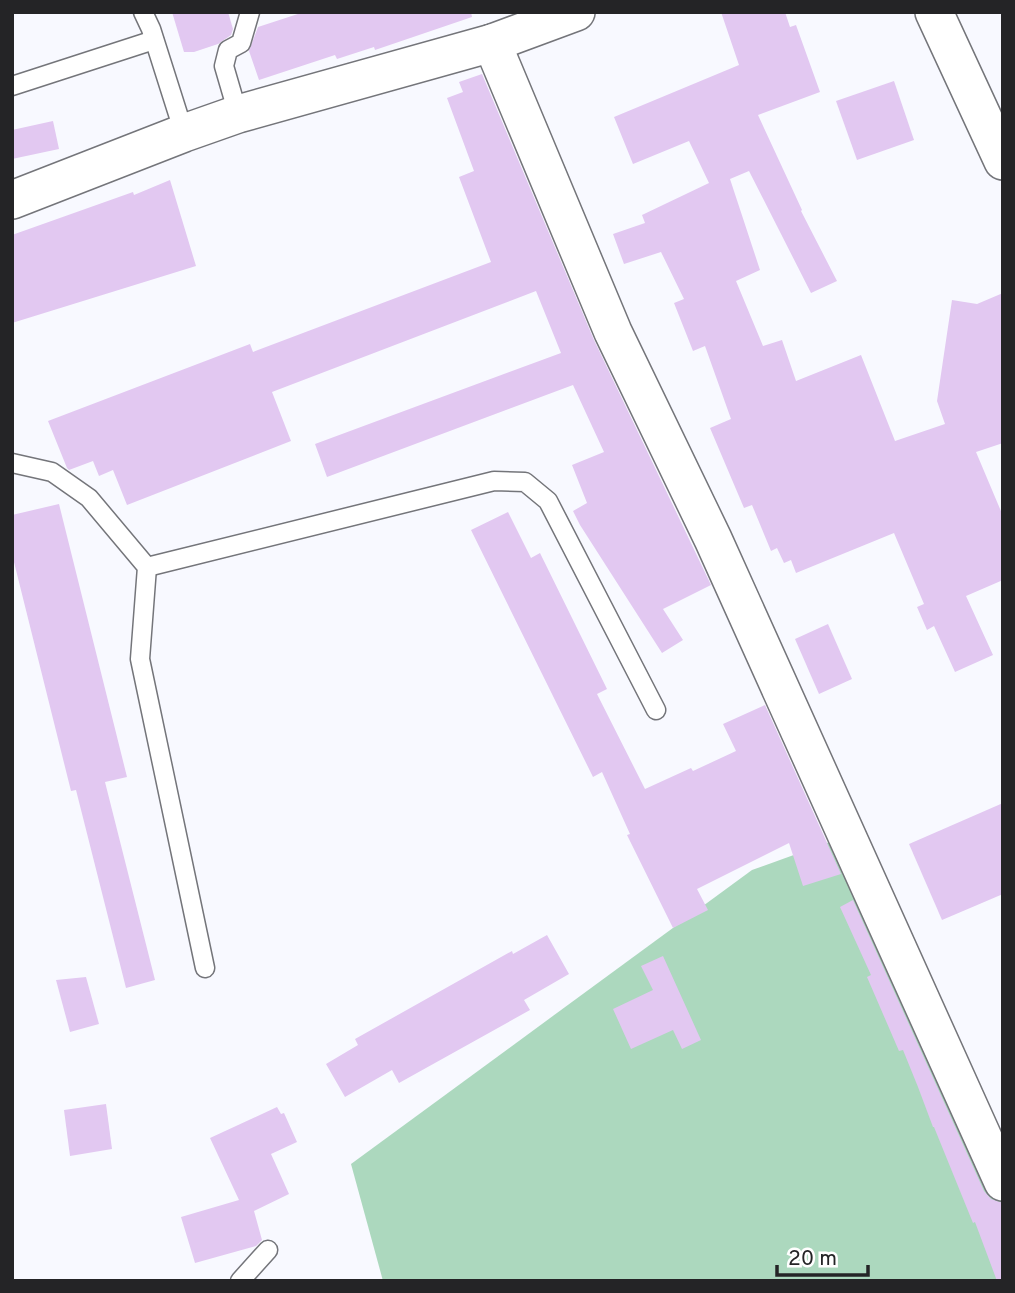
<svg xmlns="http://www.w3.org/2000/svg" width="1015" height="1293" viewBox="0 0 1015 1293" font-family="Overpass,sans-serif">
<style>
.green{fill:#acd8be}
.building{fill:#e2c8f1}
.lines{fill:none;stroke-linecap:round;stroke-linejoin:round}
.service-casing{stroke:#74757a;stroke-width:21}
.minor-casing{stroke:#74757a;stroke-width:40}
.service{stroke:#fff;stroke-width:18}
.minor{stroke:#fff;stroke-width:37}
</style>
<rect width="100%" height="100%" fill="#f8f9ff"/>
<path class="green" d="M860 831 1003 1149V1281H383L351 1164 752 870Z"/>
<g class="building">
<path d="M172 12H228L233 29 231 35 218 44 194 52H184Z"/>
<path d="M304 12H471L472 17 375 50 374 47 337 59 335 55 259 80 249 51 258 27Z"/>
<path d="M721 12H785L790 27 796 25 820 92 758 115 802 210 801 211 837 281 811 293 749 171 730 179 760 270 736 281 763 346 782 340 796 381 861 355 895 441 945 424 937 401 952 300 977 304 1003 293V443L976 452 1003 516V580L966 596 993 655 955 672 934 626 927 630 917 607 924 604 894 533 796 573 791 560 784 563 777 548 771 551 752 505 744 508 710 428 731 419 705 346 693 351 674 303 684 299 661 252 624 264 613 234 645 223 642 215 709 183 689 141 633 164 614 117 739 65Z"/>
<path d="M482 74 594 340 711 585 663 609 683 640 662 653 580 525 573 511 587 503 572 465 604 452 573 385 327 477 315 444 561 353 536 291 272 392 291 441 127 505 113 470 99 476 93 461 69 470 67 468 48 421 250 344 253 352 491 262 459 177 474 171 447 98 463 92 459 82Z"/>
<path d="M894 81 914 140 857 160 836 101Z"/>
<path d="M53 121 59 149 12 159V130Z"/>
<path d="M170 180 196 266 12 323V235L133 192 134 195Z"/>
<path d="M59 504 127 777 105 782 155 980 126 988 76 790 71 791 12 554V515Z"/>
<path d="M508 512 531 558 540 553 607 689 597 694 645 789 691 768 693 771 736 751 723 724 765 705 841 874 803 886 789 843 697 889 708 910 673 928 627 835 630 834 602 772 593 777 471 530Z"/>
<path d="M828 624 852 679 819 694 795 639Z"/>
<path d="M1003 803V894L942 920 909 844Z"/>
<path d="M853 900 984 1191 991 1199 1003 1203V1281H997L975 1222 973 1223 934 1127H933L918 1087 903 1050 899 1051 867 977 871 975 840 907Z"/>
<path d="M547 935 569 974 524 1000 530 1010 399 1083 392 1070 345 1097 326 1064 358 1045 355 1039 512 951 513 954Z"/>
<path d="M663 956 701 1040 682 1049 673 1030 631 1049 613 1009 653 990 641 966Z"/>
<path d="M86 977 99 1024 70 1032 56 980Z"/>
<path d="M106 1104 112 1149 70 1156 64 1110Z"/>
<path d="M277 1107 281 1114 284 1113 297 1142 271 1154 289 1194 254 1211 262 1240 256 1246 195 1263 181 1217 239 1200 210 1138Z"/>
</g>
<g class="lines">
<g class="service-casing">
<g id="service">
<path d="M143 12 151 29 184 133"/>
<path d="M12 86 154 40"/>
<path d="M238 114 224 66 228 50 241 43 250 12"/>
<path d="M12 463 52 472 89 498 147 567 140 659 205 968"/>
<path d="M147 567 494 481 525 482 548 501 656 710"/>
<path d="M240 1281 268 1250"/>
</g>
</g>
<g class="minor-casing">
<g id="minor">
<path d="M934 12 1003 161"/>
<path d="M492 43 613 332 713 539 1003 1182"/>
<path d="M12 200 184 133 238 114 492 43 576 12"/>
</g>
</g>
<use href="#service" class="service"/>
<use href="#minor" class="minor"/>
</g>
<rect width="1015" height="1293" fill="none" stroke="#242426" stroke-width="28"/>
<path d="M777 1265v10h91v-10" fill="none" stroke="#242426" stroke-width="3.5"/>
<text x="788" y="1265" font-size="21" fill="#242426" stroke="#ffffff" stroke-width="5" paint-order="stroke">20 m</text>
</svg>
